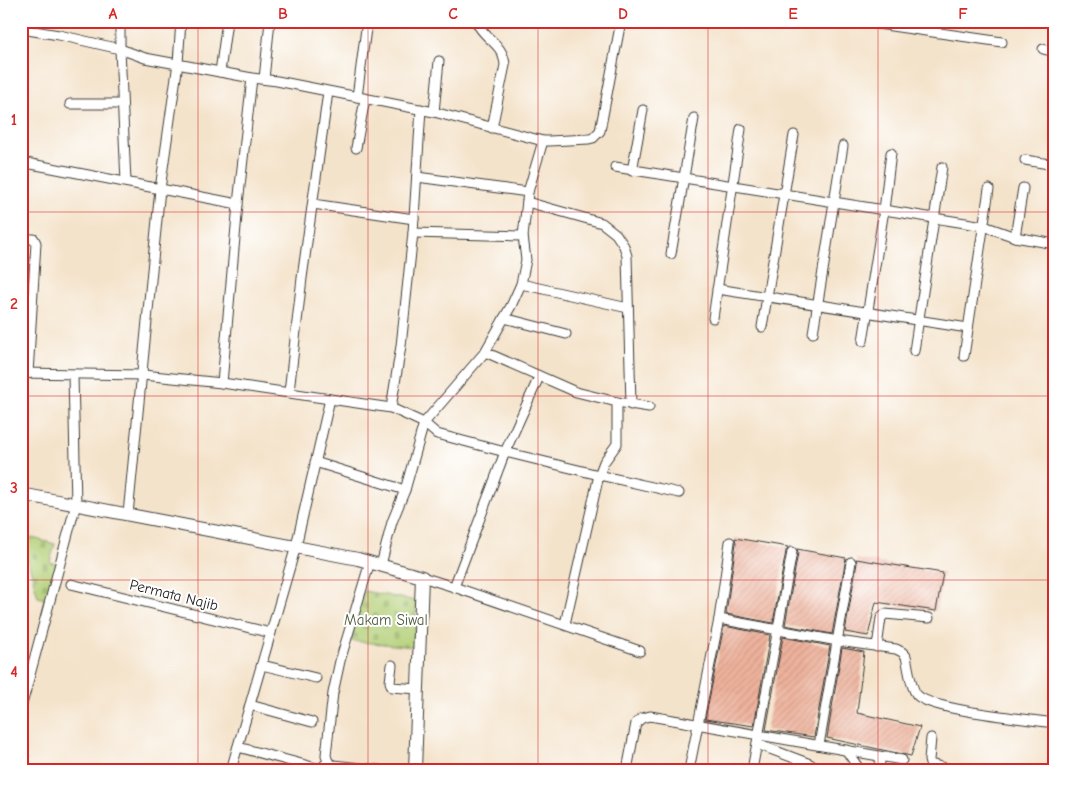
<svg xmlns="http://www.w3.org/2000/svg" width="1076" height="791" viewBox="0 0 1076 791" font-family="'Comic Neue',sans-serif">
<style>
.cemetery{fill:url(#cemetery-stones);stroke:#677649}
.building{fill:url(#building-hatch)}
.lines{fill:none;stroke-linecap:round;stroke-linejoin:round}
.street-casing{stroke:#3c3a36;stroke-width:11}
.secondary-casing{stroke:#3c3a36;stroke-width:14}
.street{stroke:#fff;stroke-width:9}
.secondary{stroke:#fff;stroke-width:12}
.grid{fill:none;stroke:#d62828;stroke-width:1;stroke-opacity:0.55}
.labels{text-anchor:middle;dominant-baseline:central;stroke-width:4;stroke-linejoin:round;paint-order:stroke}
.street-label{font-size:15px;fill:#1c1c1c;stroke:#fff}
.park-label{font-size:15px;fill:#505b3c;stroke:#fff}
.neatline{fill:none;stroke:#d62828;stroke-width:2}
.grid-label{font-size:16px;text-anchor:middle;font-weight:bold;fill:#d62828}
</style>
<defs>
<pattern id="cemetery-stones" width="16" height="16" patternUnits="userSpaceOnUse" patternTransform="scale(1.25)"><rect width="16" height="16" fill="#b2cf76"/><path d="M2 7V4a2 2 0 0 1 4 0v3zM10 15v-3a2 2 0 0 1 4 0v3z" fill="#98b166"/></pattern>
<pattern id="building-hatch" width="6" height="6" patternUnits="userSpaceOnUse" patternTransform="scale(1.25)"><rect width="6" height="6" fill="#eeb29c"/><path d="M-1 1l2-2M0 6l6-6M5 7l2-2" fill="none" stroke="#cc9886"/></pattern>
</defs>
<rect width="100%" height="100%" fill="#fff"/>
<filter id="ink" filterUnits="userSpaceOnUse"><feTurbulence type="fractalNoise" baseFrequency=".02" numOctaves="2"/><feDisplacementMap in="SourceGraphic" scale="10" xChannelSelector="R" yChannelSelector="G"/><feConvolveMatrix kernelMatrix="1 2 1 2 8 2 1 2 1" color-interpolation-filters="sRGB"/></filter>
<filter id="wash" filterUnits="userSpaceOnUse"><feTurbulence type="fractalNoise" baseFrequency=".0096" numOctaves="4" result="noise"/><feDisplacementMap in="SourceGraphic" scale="20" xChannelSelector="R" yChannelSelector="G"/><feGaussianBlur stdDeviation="1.12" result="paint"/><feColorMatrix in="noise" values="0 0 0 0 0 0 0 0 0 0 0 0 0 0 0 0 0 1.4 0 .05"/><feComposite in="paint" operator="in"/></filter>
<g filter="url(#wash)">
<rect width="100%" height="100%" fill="#f4e3cb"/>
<g class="cemetery">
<path d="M21 535 55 544 50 562 57 564 48 600 38 597Z"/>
<path d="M364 591 416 601 415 647 351 641Z"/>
</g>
<g id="blocks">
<g class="building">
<path d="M735 538 788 547 786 551 773 623 726 614 736 543Z"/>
<path d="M797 549 846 558 832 634 785 625 798 553Z"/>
<path d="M856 559 943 573 936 611 876 602 868 636 845 632 857 563Z"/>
<path d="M724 626 770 635 754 726 705 719Z"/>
<path d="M783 637 830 646 814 737 766 730Z"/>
<path d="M842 648 864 652 857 713 920 727 911 756 827 738Z"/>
</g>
</g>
</g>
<g filter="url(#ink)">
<use href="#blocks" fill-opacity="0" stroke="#3c3a36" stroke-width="1"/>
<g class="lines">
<g class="street-casing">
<g id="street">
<path d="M120 21V49L126 182"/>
<path d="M476 21C484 40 503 42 505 65L492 128"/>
<path d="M857 21 1002 42"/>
<path d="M21 29 59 35 120 49 145 58 252 78 277 81 434 112 543 141H549L589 139 593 138 600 131 621 21"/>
<path d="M1043 49 1055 52"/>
<path d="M220 72 227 21"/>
<path d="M264 79 270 21"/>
<path d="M357 97 367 21"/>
<path d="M70 104H122"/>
<path d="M421 109 413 233 401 346 391 408 424 423 437 434 505 452 454 587 422 577"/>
<path d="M434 112 439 61"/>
<path d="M356 148 365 99"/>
<path d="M1025 160 1055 165"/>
<path d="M21 162 238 204"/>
<path d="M615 167 984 226 1015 237 1055 244"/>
<path d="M632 171 643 110"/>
<path d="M417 177 528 192"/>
<path d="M527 202 602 223 616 234 624 246 627 256 631 405"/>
<path d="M313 204 414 219"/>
<path d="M413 233 523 236"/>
<path d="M1015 237 1023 188"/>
<path d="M21 239H34L36 243 28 374"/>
<path d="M671 254 694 118"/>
<path d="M521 284 628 308"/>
<path d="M717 289 968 328"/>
<path d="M504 318 566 334"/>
<path d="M713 318 741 129"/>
<path d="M762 327 794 135"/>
<path d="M813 333 843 146"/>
<path d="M863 341 884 210 891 153"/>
<path d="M914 351 942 167"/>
<path d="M485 352 576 392 617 402 649 407"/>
<path d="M964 356 989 189"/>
<path d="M21 373 143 375 222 383 238 204 252 78"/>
<path d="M539 377 505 452 599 475 679 493"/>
<path d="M222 383 391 408"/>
<path d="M289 392 302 278 328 92"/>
<path d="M315 462 405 490"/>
<path d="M128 514 160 189 178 63 181 21"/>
<path d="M370 562 340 661 333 693 326 755 328 762 333 765 379 770"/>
<path d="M381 565 392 522 405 490 424 423 485 352 511 306 521 284 526 260 523 236 528 192 543 141"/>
<path d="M71 584 271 633"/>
<path d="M454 587 640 651"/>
<path d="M719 619 838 641 896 649 902 652 906 656C908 666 911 690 918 696 936 711 1028 719 1055 723"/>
<path d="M565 624 599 475 604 462 617 444V402"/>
<path d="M877 647 881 618 885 614 929 618"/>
<path d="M262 665 316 678"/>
<path d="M392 665 390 682 392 687 418 689"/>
<path d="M250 705 312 722"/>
<path d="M21 708 76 504 73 375"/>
<path d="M931 738 929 760 930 764 954 770"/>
<path d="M757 744 810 764 813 766V770"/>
<path d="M819 745 851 562"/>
<path d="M238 747 320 769 328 762"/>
<path d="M846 750 860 770"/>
<path d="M231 770 296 546 330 399"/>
<path d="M627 770 636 723 642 718 650 716 902 760"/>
<path d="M689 770 719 619 730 542"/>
<path d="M752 770 792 552"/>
<path d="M878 770 881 757"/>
</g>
</g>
<g class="secondary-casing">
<path id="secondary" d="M21 494 358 559 422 577 415 770"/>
</g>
<use href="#street" class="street"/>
<use href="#secondary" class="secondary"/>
</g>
</g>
<path class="grid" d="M198 21V770M368 21V770M538 21V770M708 21V770M878 21V770M21 212H1055M21 396H1055M21 580H1055"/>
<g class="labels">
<g class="street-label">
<text transform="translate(174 595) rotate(14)">Permata Najib</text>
</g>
<g class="park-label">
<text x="386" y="620">Makam Siwal</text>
</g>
</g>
<rect width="1076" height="791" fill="none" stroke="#fff" stroke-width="55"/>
<rect x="28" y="28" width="1020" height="736" class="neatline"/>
<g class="grid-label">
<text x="113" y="19">A</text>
<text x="283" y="19">B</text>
<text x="453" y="19">C</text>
<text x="623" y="19">D</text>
<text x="793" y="19">E</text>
<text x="963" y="19">F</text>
<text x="14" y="125">1</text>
<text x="14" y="309">2</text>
<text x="14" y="493">3</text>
<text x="14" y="677">4</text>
</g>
</svg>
